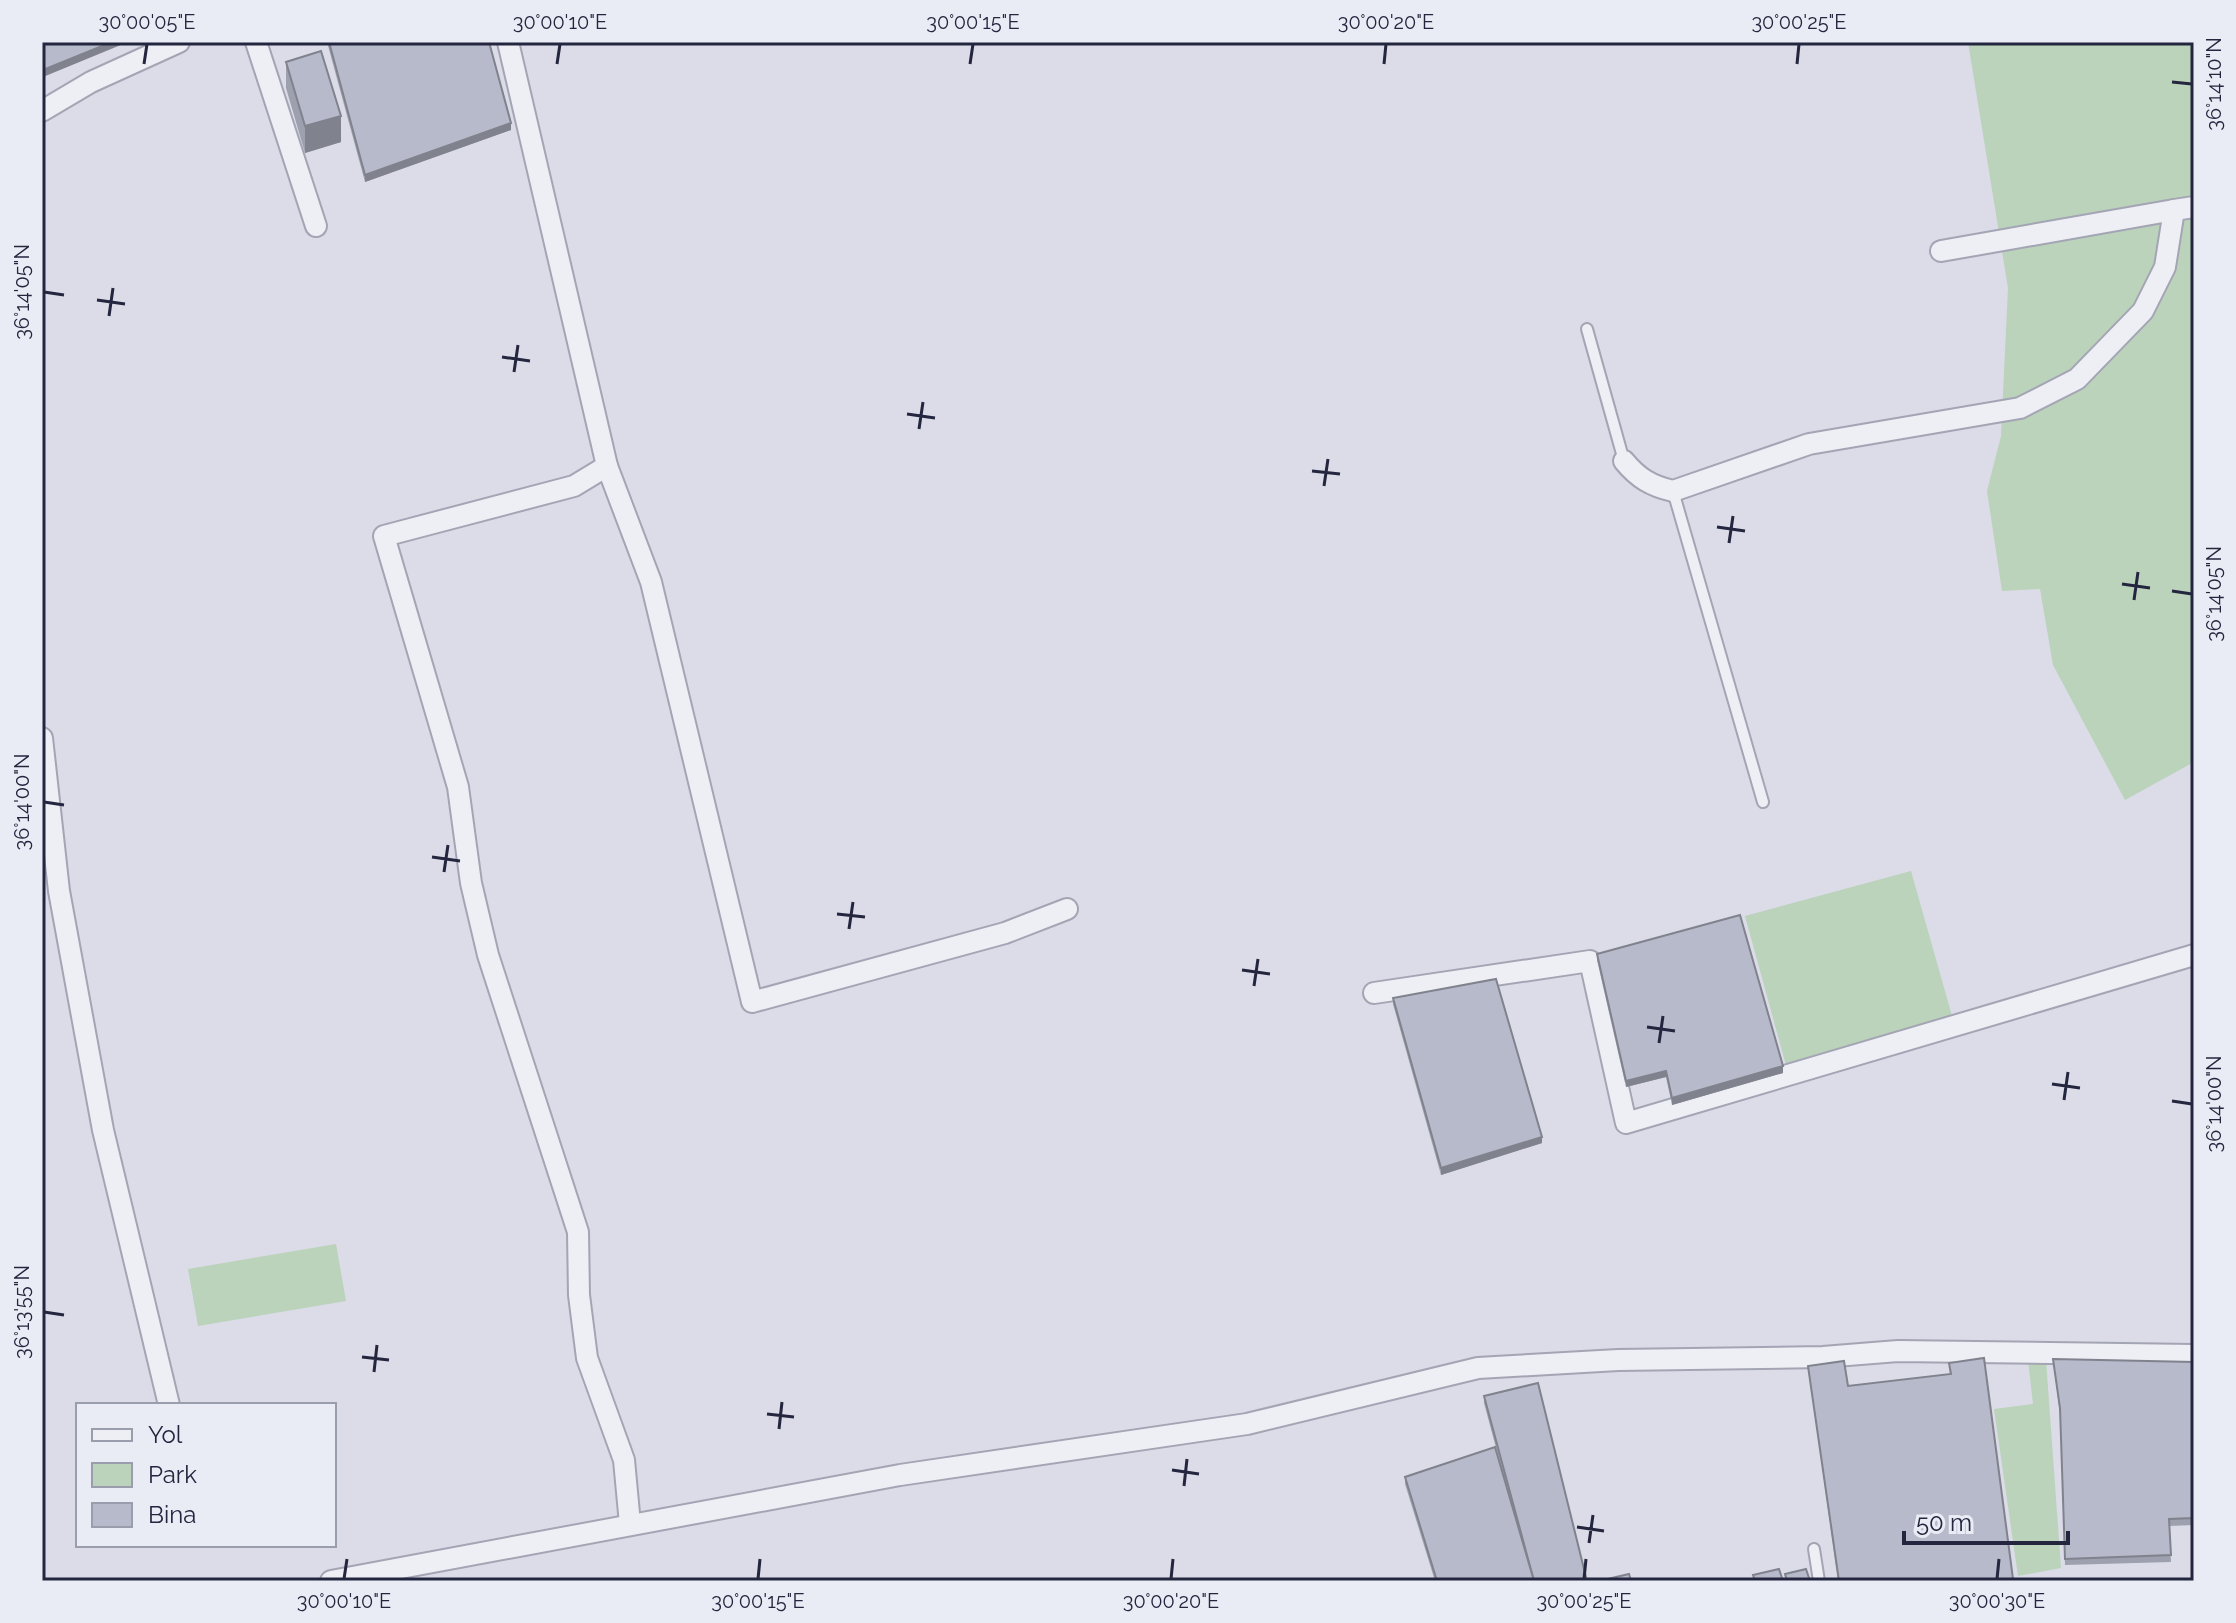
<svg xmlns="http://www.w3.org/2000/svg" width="2236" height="1623" viewBox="0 0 2236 1623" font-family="Raleway,sans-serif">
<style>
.green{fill:#bbd2bb}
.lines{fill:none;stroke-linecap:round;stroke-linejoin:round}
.service-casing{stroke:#a4a5b4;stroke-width:14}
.minor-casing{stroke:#a4a5b4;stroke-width:24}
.service{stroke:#eeeef5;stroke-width:10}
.minor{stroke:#eeeef5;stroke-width:20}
.wall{fill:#9da0ae}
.shaded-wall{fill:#80828d}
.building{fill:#b7baca;stroke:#80828d;stroke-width:2}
.ticks{fill:none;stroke:#23263e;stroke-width:3}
.neatline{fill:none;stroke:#23263e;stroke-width:3}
.ticks-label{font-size:20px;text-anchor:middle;fill:#23263e}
</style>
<rect width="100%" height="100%" fill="#dbdce7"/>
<g class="green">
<path d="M1968 42H2194V762L2125 800 2053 665 2040 589 2002 591 1987 491 2001 436 2008 288Z"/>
<path d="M1911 871 1954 1023 1787 1069 1745 916Z"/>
<path d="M336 1244 346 1301 198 1326 188 1269Z"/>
<path d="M2028 1360H2046L2061 1568 2018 1576 1994 1409 2033 1404Z"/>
</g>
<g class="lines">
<g class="service-casing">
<g id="service">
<path d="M1587 329 1624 461"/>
<path d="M1673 491 1763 802"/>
<path d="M1814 1549 1819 1581"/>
</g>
</g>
<g class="minor-casing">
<g id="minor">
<path d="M256 42 316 226"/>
<path d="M508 42 607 466 651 582 752 1002 1005 933 1067 909"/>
<path d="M42 111 91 82 179 42"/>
<path d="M1941 251 2174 210"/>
<path d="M1624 461C1638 478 1651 486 1673 491L1809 444 2020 408 2077 379 2143 311 2165 267 2174 210 2194 207"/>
<path d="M607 466 574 486 384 536 458 787 471 883 488 955 578 1232 579 1295 587 1358 624 1460 630 1524"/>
<path d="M42 738 59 891 103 1130 169 1405"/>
<path d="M1374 993 1590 961 1626 1123 2194 955"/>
<path d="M331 1581 900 1475 1247 1424 1478 1368 1618 1360 1823 1357 1898 1351 2194 1355"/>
</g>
</g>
<use href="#service" class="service"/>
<use href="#minor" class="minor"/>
</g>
<g class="wall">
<path d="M327 42H489L511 130 365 182Z"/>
<path d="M286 62 341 142 305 153 286 88Z"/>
<path d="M1597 954 1783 1073 1672 1105 1666 1077 1626 1087 1597 960Z"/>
<path d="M1393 998 1542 1143 1441 1175 1393 1004Z"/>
<path d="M1984 1358 2013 1581H1838L1808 1366 1848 1386 1950 1374 1949 1363Z"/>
<path d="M2053 1359 2194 1362V1525L2169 1526 2171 1562 2065 1565 2060 1415Z"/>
<path d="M1484 1396 1587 1581H1435L1405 1484V1477L1507 1489 1484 1403Z"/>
</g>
<g class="shaded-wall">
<path d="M112 42H128L43 77V70Z"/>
<path d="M341 116V142L305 153V126Z"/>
<path d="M511 123V130L365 182V175Z"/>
<path d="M1783 1066V1073L1672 1105V1098Z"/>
<path d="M1666 1071V1077L1626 1087V1081Z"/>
<path d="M1542 1137V1143L1441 1175V1168Z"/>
</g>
<g class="building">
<path d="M42 42H112L43 70Z"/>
<path d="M329 42H489L511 123 365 175Z"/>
<path d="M321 51 341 116 305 126 286 62Z"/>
<path d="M1740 915 1783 1066 1672 1098 1666 1071 1626 1081 1597 954Z"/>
<path d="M1496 979 1542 1137 1441 1168 1393 998Z"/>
<path d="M1984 1358 2013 1579 2000 1581H1839L1808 1366 1844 1361 1848 1386 1951 1374 1949 1363Z"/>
<path d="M2053 1359 2194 1362V1518L2169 1519 2171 1555 2065 1559 2060 1408Z"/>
<path d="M1538 1383 1587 1581H1534L1484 1396Z"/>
<path d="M1495 1447 1534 1581H1437L1405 1477Z"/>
<path d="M1779 1569 1783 1581H1755L1753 1575Z"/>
<path d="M1806 1569 1810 1581H1787L1785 1574Z"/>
<path d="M1629 1574 1631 1581H1599Z"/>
</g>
<path class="ticks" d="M144 64 147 44M557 64 560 44M970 64 973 44M1384 64 1386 44M1797 64 1799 44M2172 82 2192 84M44 292 64 295M97 300 125 304M109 316 113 288M502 357 530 361M514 372 518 345M907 414 935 418M919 429 923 402M1312 471 1340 474M1324 486 1328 459M1717 527 1745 531M1729 543 1733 516M2122 584 2150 588M2172 591 2192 594M2134 600 2138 572M44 802 64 805M432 857 460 861M444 872 448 845M837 914 865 917M849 929 853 902M1242 970 1270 974M1254 986 1258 959M1647 1027 1675 1031M1659 1043 1663 1016M2052 1084 2080 1088M2064 1100 2068 1072M2172 1101 2192 1104M44 1312 64 1315M362 1357 389 1360M374 1372 377 1345M767 1414 794 1417M779 1429 782 1402M1172 1470 1199 1474M1184 1486 1187 1459M1577 1527 1604 1531M1589 1543 1593 1515M344 1579 347 1559M758 1579 760 1559M1171 1579 1173 1559M1584 1579 1586 1559M1997 1579 1999 1559"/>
<rect width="2236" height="1623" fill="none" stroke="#eaecf5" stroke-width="88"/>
<rect x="76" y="1403" width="260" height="144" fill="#eaecf5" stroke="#9a9dac" stroke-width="2"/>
<rect x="92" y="1429" width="40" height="12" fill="#eeeef5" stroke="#9a9dac" stroke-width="2"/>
<text x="148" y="1443" font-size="24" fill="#23263e">Yol</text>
<rect x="92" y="1463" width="40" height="24" fill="#bbd2bb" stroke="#9a9dac" stroke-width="2"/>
<text x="148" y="1483" font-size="24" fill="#23263e">Park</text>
<rect x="92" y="1503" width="40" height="24" fill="#b7baca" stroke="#9a9dac" stroke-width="2"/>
<text x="148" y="1523" font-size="24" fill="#23263e">Bina</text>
<path d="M1904 1531v12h164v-12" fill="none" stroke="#23263e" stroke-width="4"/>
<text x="1916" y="1531" font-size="24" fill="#23263e" stroke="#eaecf5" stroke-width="6" paint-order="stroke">50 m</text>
<rect x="44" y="44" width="2148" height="1535" class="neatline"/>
<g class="ticks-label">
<text x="147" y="29">30°00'05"E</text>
<text x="560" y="29">30°00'10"E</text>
<text x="973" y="29">30°00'15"E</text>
<text x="1386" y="29">30°00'20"E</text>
<text x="1799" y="29">30°00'25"E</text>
<text transform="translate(2214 84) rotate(-90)" y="7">36°14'10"N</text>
<text transform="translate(22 292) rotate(-90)" y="7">36°14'05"N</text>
<text transform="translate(2214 594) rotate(-90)" y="7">36°14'05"N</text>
<text transform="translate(22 802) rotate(-90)" y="7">36°14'00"N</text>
<text transform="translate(2214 1104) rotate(-90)" y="7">36°14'00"N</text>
<text transform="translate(22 1312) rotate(-90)" y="7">36°13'55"N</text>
<text x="344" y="1608">30°00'10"E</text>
<text x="758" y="1608">30°00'15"E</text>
<text x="1171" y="1608">30°00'20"E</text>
<text x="1584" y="1608">30°00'25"E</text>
<text x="1997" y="1608">30°00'30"E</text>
</g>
</svg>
